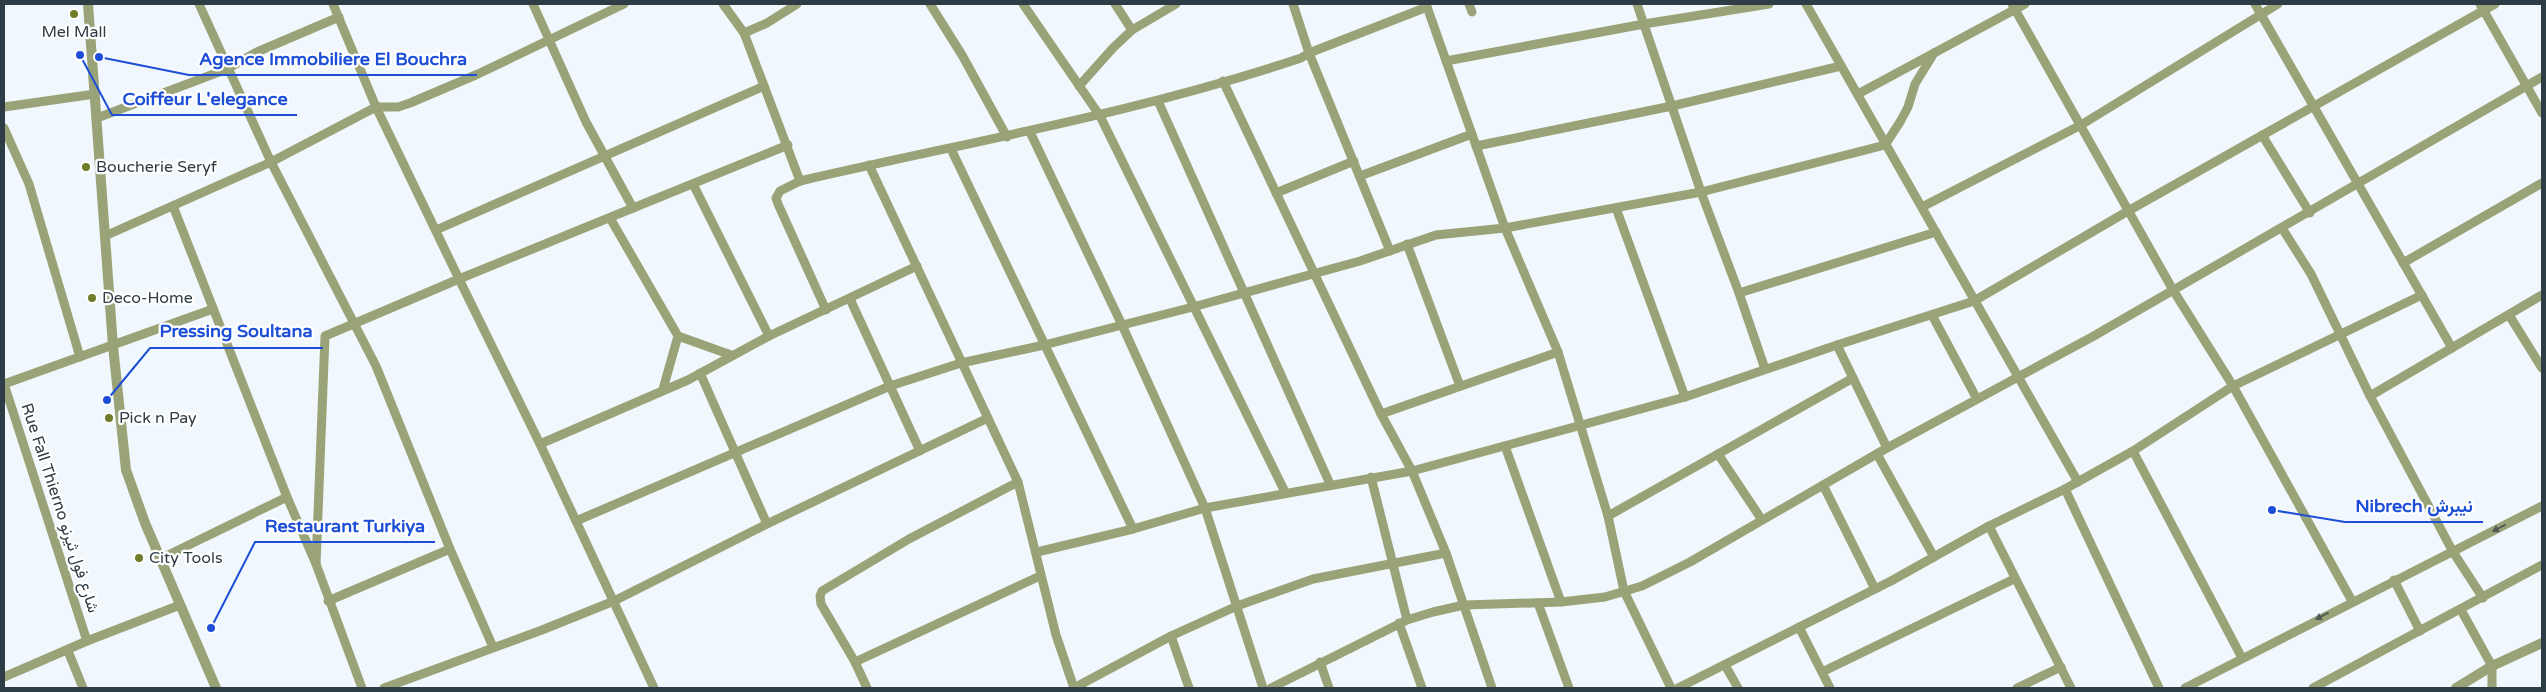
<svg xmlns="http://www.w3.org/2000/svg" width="2546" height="692" viewBox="0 0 2546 692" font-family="'Varela Round',Vazirmatn,sans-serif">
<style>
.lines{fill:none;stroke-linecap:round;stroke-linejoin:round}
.minor{stroke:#9aa377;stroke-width:9}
.tertiary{stroke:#9aa377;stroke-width:10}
.oneway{fill:#4e5b54}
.poi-dot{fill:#6f7c29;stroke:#fff;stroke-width:2}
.labels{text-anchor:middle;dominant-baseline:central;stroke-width:4.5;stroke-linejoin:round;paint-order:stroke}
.poi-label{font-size:16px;fill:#2e3c45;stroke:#fff;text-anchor:start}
.street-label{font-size:16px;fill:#2e3c45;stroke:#fff}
.leader{fill:none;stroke:#1d4ed8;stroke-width:2}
.callout-dot{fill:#1d4ed8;stroke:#fff;stroke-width:2}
.callout-label{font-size:18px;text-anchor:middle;font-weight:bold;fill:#1d4ed8;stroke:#fff;stroke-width:4.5;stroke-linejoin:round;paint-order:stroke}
</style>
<rect width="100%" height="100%" fill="#f1f8fd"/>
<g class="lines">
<g class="minor">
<path d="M199 4 271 162 376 366 450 549 493 647"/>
<path d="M533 4 586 122 633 208 788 145"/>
<path d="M723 4 744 33 800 181"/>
<path d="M930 4 962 55 1007 137"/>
<path d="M1023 4 1100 116 1285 492"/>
<path d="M1115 4 1132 30"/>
<path d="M1426 4 1505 228 1558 352 1608 516 1624 591 1671 688"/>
<path d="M1469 4 1472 12"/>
<path d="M1637 4 1701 192 1739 293 1936 232"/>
<path d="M1806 4 2078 482"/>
<path d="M2012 4 2173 290 2233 386 2352 601"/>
<path d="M2255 4 2452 348"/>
<path d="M2480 4 2542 113"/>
<path d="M744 33 767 23 797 4"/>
<path d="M1446 61 1644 24 1769 4"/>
<path d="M1223 81 1381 414 1412 471 1685 397 1837 345 1974 301 2128 211 2495 4"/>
<path d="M1079 86 1113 48 1132 30 1176 4"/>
<path d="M1858 94 2025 4"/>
<path d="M1158 101 1330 484"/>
<path d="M4 107 95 94"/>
<path d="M97 118 227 69 257 52 339 17"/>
<path d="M4 128 29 184 80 357"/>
<path d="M1030 132 1122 325 1205 508 1263 688"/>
<path d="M2262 135 2310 213"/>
<path d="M1476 146 1672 106 1841 66"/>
<path d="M951 149 1133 529"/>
<path d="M869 165 1018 482 1056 635 1074 688"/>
<path d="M1360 176 1472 134"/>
<path d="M693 184 769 336"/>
<path d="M1276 193 1354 161"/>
<path d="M173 206 287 497 316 564 362 688"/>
<path d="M1922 207 2081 125 2278 4"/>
<path d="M633 208 459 279 540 444 688 380 769 336 917 266"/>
<path d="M1616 208 1685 397"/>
<path d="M610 218 678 336 663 389"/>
<path d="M2282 228 2311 274 2370 396 2453 552 2483 598"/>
<path d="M436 230 764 86"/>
<path d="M105 236 271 162 376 107H398L410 103 478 74 624 4"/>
<path d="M1407 244 1460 386"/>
<path d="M1390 251 1309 53 1427 7"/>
<path d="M2403 263 2542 183"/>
<path d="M1739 293 1765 369"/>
<path d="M850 299 920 451"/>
<path d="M826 310 778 204 776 198 780 191 800 181C968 142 1137 113 1301 58L1309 53 1293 4"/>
<path d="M1932 315 1977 399"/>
<path d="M2509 315 2542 368"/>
<path d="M678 336 731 355"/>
<path d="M1837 345 1887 448"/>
<path d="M700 373 767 524"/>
<path d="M4 384 87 641"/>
<path d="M4 384 213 309"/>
<path d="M2370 396 2542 295"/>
<path d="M1381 414 1558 352"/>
<path d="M540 444 654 688"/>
<path d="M1505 446 1561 602"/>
<path d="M2133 451 2242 658"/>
<path d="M1718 454 1762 520"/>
<path d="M1877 454 1934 557"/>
<path d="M1371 477 1407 620"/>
<path d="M1823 485 1875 589"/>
<path d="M2065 489 2159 688"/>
<path d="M1608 516 1853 378"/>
<path d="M576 521 890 386 961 363 1044 345 1193 307 1360 261 1436 235 1505 228 1701 192 1885 145 1900 122 1908 107 1915 84 1934 53"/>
<path d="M1989 526 2071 688"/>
<path d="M1037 552 1133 529 1205 508 1412 471 1446 553 1492 688"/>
<path d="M160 559 287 497"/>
<path d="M316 564 325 336 459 279 376 107 333 4"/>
<path d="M2394 580 2420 631"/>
<path d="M328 601 450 549"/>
<path d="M1538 603 1569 688"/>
<path d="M2461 610 2492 666V688"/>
<path d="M1399 623 1422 688"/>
<path d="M1799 627 1830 688"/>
<path d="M1171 636 1189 688"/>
<path d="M68 651 83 688"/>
<path d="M855 662 1040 576"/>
<path d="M1320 662 1329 688"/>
<path d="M1725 665 1738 688"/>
<path d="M1822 672 2014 579"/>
<path d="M4 677 87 641 180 605"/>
<path d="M384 688 542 630 614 601 767 524 988 418"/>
<path d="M867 688 855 662 821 604 820 596 822 591 909 539 1018 482"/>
<path d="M1074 688 1171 636 1237 606 1313 579 1446 553"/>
<path d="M1271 688 1407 620 1433 612 1464 605 1561 602 1605 597 1642 586 1690 562 1887 448 2092 337 2542 77"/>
<path d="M1678 688 1891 581 1989 526 2065 489 2133 451 2233 386 2422 295"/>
<path d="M2017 688 2061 667"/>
<path d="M2185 688 2542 506"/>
<path d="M2313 688 2542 565"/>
</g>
<g class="tertiary">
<path d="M88 4 113 346 126 470 145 523 216 688"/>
<path d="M2456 688 2492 666 2542 643"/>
</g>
</g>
<defs><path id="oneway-solid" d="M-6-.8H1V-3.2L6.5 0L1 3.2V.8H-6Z" transform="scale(1.25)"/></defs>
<g class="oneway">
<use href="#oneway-solid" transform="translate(2499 528) rotate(153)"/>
<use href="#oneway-solid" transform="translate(2322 616) rotate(153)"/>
</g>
<g class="poi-dot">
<circle cx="74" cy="14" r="5"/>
<circle cx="86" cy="167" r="5"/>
<circle cx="92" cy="298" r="5"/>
<circle cx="109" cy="418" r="5"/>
<circle cx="139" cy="558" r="5"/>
</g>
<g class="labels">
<g class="poi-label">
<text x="74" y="32" text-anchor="middle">Mel Mall</text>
<text x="96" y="167">Boucherie Seryf</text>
<text x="102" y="298">Deco-Home</text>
<text x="119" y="418">Pick n Pay</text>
<text x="149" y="558">City Tools</text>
</g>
<g class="street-label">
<text transform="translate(60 508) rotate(72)">Rue Fall Thierno شارع فول ثيرنو</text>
</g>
</g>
<path class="leader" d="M99 57L189 75H477M80 55L112 115H297M107 400L150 348H323M2272 510L2345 522H2483M211 628L255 542H435"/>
<g class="callout-dot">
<circle cx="99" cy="57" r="5"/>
<circle cx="80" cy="55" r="5"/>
<circle cx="107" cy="400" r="5"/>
<circle cx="2272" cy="510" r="5"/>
<circle cx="211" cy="628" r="5"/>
</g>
<g class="callout-label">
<text x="333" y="65">Agence Immobiliere El Bouchra</text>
<text x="205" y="105">Coiffeur L'elegance</text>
<text x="236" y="337">Pressing Soultana</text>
<text x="2414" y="512">Nibrech نيبرش</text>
<text x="345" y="532">Restaurant Turkiya</text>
</g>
<rect width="2546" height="692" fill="none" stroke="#2e3c45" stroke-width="10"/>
</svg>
